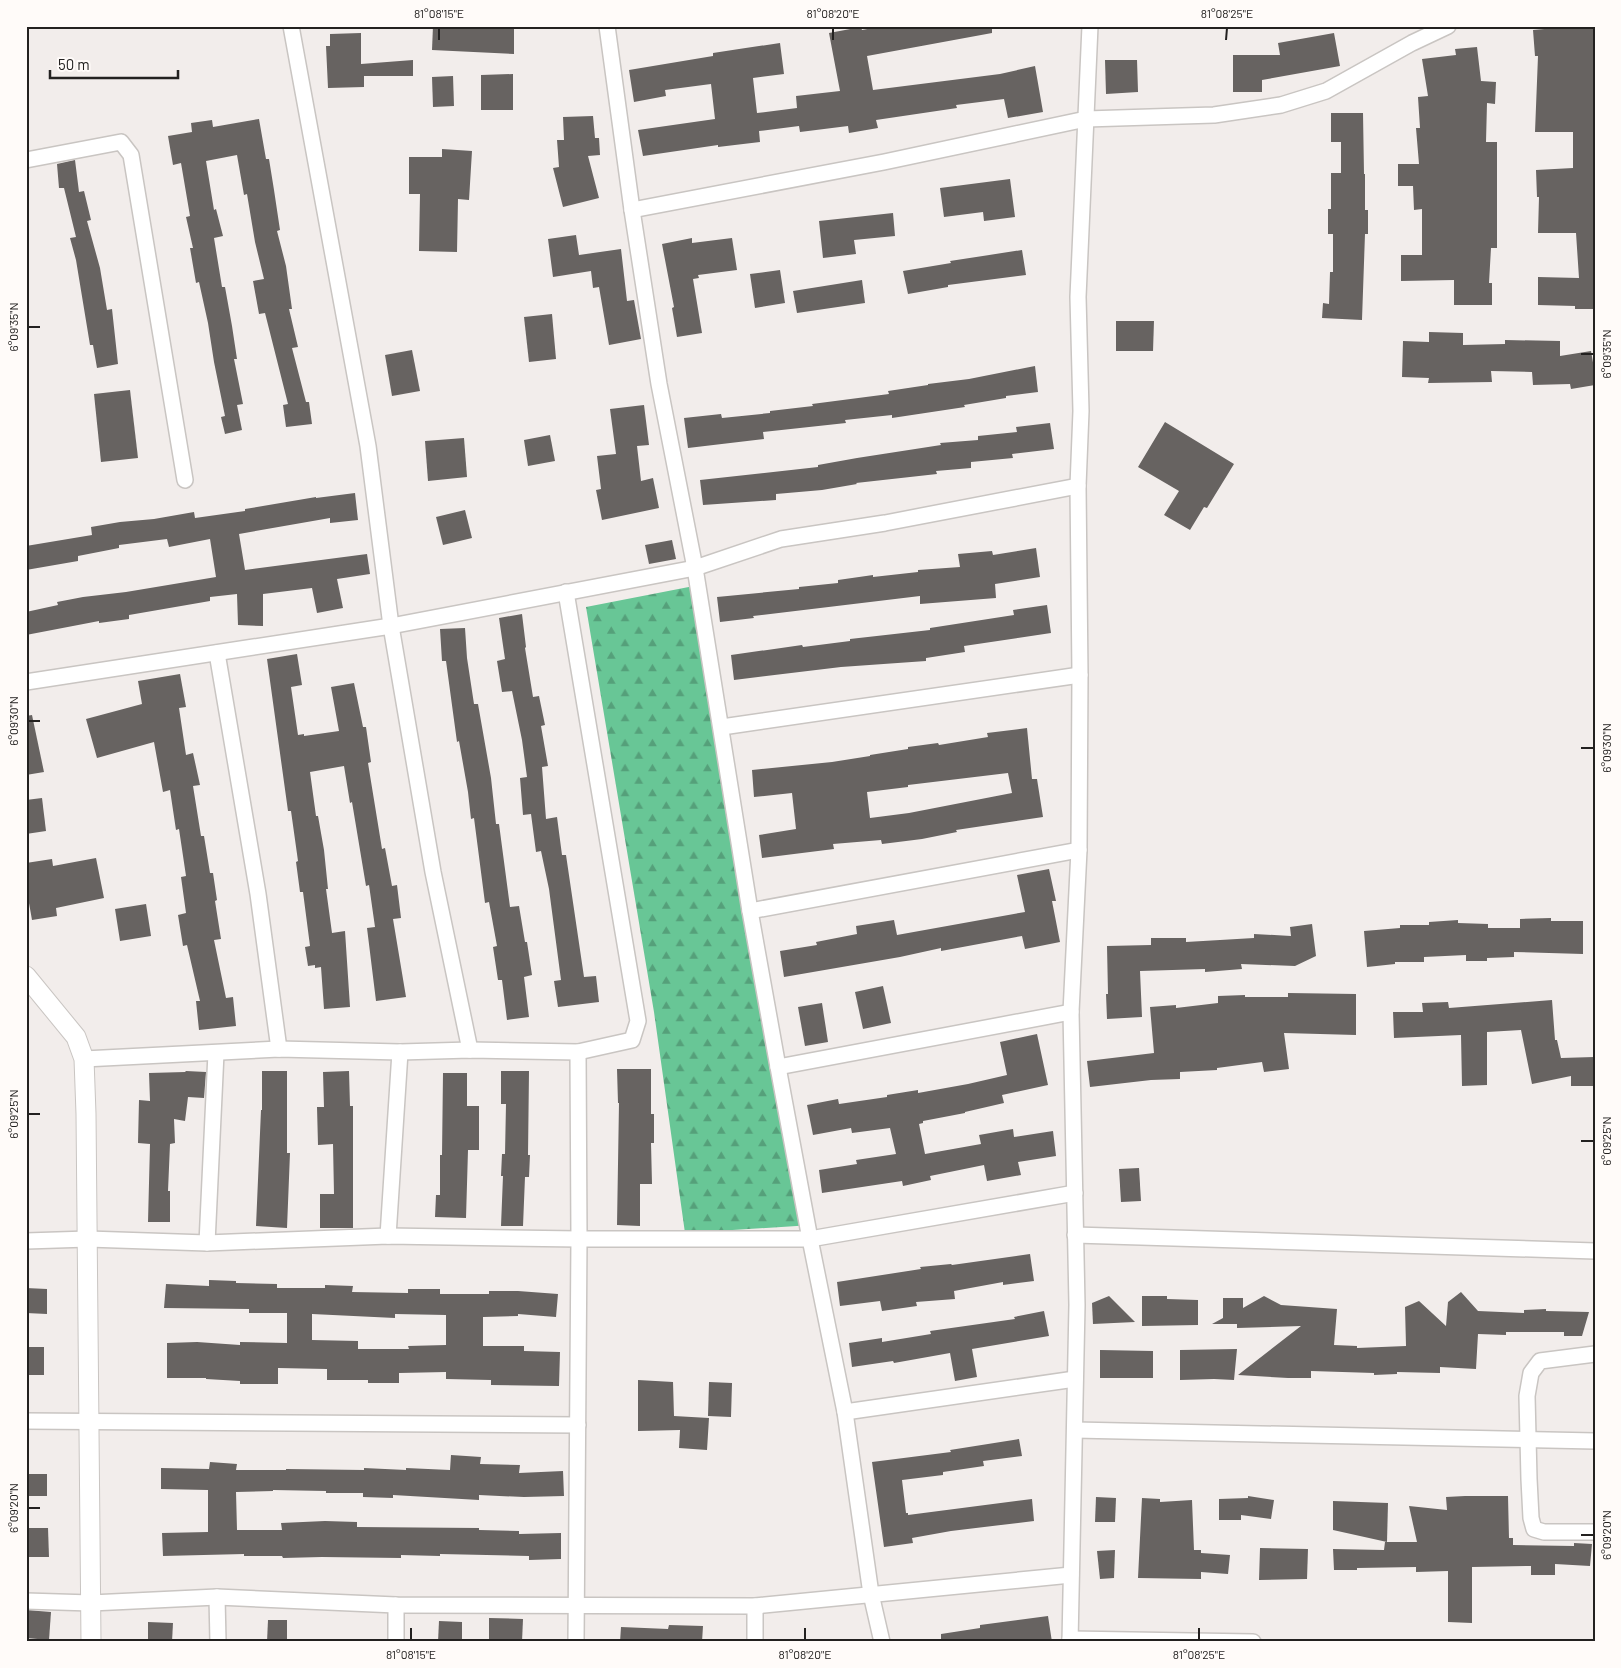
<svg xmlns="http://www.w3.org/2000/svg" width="1621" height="1668" viewBox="0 0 1621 1668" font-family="Barlow,sans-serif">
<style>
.forest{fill:url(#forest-firs)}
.building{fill:#676361;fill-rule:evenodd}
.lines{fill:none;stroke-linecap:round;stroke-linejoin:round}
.minor-casing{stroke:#c9c5c2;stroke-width:18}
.tertiary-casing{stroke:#c9c5c2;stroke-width:21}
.minor{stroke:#fff;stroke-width:15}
.tertiary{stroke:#fff;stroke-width:19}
.ticks{fill:none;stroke:#232120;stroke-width:2}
.neatline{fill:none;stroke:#232120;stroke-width:2}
.ticks-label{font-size:12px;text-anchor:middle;fill:#232120}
</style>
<defs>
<pattern id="forest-firs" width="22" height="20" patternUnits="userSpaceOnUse" patternTransform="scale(1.25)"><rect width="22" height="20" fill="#68c696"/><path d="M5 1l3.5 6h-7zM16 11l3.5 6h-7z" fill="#55a07a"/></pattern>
</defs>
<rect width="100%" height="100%" fill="#f2edeb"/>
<path class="forest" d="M699 585 812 1225 685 1233 654 1012 586 607Z"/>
<g class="building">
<path d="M433 26H514V54L432 50Z"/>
<path d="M883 26H992V33L867 56 873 90 1000 74 1035 66 1043 112 1008 118 1004 99 956 105 957 108 876 120 878 128 849 133 848 126 800 132 799 126 759 131 760 142 718 147V145L643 156 638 130 715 119 711 84 665 90 666 96 634 102 629 70 713 56V53L739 49 780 43 784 74 753 78 757 113 797 108 796 96 840 91 829 33 861 27 862 30Z"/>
<path d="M1578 26H1595V309H1575V306L1538 305V277L1579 278 1576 233H1538L1539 197H1537L1536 170 1573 168V132H1535L1538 56H1535L1533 30Z"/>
<path d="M361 33V64L413 60V76H364V87L328 88 326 46H330V34Z"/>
<path d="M1334 33 1340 66 1262 80V92H1233V55H1280L1278 43Z"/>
<path d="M1477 47 1481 81 1496 82 1495 104 1487 103 1486 142H1497V248H1491L1489 283H1492V305H1454V280L1401 281V255H1422V209L1414 210 1413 186H1398V164H1419L1416 128H1420L1418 97 1428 96 1422 59 1456 55 1455 49Z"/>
<path d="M1105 60H1137L1138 92 1106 94Z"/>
<path d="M513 74V110H481V75Z"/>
<path d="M453 76 454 106 433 107 432 77Z"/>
<path d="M1331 113H1363L1364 174H1365V210H1368V234H1365L1362 320 1322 318 1323 303 1329 304 1330 272H1333V234H1328V209H1331V173H1341V142H1331Z"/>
<path d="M593 116 595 138H599L600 155 588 156 599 198 563 207 553 168 559 167 557 140H564L563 117Z"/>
<path d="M259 119 266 159H269L274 190 280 230 277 231 286 266 292 309H289L298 347 292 348 306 402H309L312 424 286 427 283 405 288 404 265 313 259 314 253 281 264 279 255 242 247 194 244 195 237 155 206 161 214 210 216 209 223 236 214 238 222 287H225L232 326 237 359H234L243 404 237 405 242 430 225 434 221 417 225 416 214 362 208 323 199 282 196 283 190 248H193L186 217 190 216 181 163 173 165 168 136 192 132 191 123 212 120 213 127Z"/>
<path d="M442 149 472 151 469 200 458 199 457 252 419 251 420 194H409V157H442Z"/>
<path d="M75 160 79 192 84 191 91 220 87 221 100 268 107 310 112 309 118 364 97 368 93 345H90L76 260 70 238 76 237 64 188H59L57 164Z"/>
<path d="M1010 179 1015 217 984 221 983 212 944 217 940 188Z"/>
<path d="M893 213 895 236 854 240 856 254 823 258 819 221Z"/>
<path d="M576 235 579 255 621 249 627 301 634 300 641 339 609 345 599 287 593 288 591 271 553 277 548 239Z"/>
<path d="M692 238V243L732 238 737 270 698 275 699 278 693 279 702 333 677 337 672 308 674 307 662 244Z"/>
<path d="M1022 250 1026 275 948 285V287L908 294 903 271 951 263 950 261Z"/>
<path d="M780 270 785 303 755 308 750 274Z"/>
<path d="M862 280 865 303 797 313 793 291Z"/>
<path d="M552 314 556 359 529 362 524 317Z"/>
<path d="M1116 321H1154L1153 351H1116Z"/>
<path d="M1429 332 1463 333V345L1505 344V340L1560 341V356L1591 351 1595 374V385L1571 389 1570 384 1533 385 1532 372 1491 371 1492 382 1428 383 1429 378 1402 377 1403 341 1429 342Z"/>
<path d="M412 350 420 391 392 396 385 355Z"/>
<path d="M1035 366 1038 392 1006 396V398L964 405 965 407 892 418V415L845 420 846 423 763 432 764 439 688 448 684 418 721 414 722 418 770 413V411L813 406 812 404 889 394 888 391 928 385V384L969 379Z"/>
<path d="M130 390 138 458 101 462 94 394Z"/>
<path d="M644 405 649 445 637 446 641 481 653 478 659 508 602 520 596 490 601 489 597 456 616 454 610 409Z"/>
<path d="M1165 422 1234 464 1207 508 1204 507 1190 530 1164 515 1179 491 1138 467Z"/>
<path d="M1050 423 1054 449 1012 454 1013 458 971 462V468L936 471 937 474 856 483 857 484 822 490 776 494V500L703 505 700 480 818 467V465L857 458 941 445 940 443 978 440V436L1017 432 1016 427Z"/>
<path d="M550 435 555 461 528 466 524 440Z"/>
<path d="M464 438 467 477 428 481 425 441Z"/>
<path d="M355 493 358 520 330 523V518L239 534 245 570 367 554 370 574 337 579 343 608 317 613 312 588 263 594V626L238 625 237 594 210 597V601L129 615V619L99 623V621L26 635V612L58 605 57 602 83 597 126 592 216 577 210 539 169 547 167 539 119 545V548L78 556V561L26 570V546L92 535 91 527 120 522 154 519 194 512 195 518 245 511V509L316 497V498Z"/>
<path d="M465 510 472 538 443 545 436 517Z"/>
<path d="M672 540 676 559 649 564 645 545Z"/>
<path d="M1036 548 1040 577 995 584 996 598 920 604V596L753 616 754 618 720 622 717 597 799 589V587L838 583V580L873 575V577L918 572V570L960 567 958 554 992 551 993 555Z"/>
<path d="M1047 605 1051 633 964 646 965 652 926 658V661L841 667 734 680 731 655 802 645 803 647 850 641V639L930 630V628L1014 615 1013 610Z"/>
<path d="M522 614 526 647 525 648 533 697 539 696 545 725 541 726 548 766 542 767 546 819 557 817 562 855H566L584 977 596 976 599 1002 558 1007 554 981 561 980 549 889 541 851 536 852 531 814 523 815 520 778 527 777 522 740 512 691 502 692 497 661 505 659 499 618Z"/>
<path d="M465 628 467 658 474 704H478L491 778 496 824H499L510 907 519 906 525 942H527L532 975 524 977 529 1017 507 1020 502 980H498L493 947 497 946 489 902 485 903 474 818 471 819 468 792 459 741 457 742 446 661H442L440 629Z"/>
<path d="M297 654 302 685 291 687 298 735 304 734V736L339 731 331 687 354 683 363 727H366L371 762 368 763 382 849 385 848 392 886 397 885 401 918 393 919 406 997 376 1001 367 928 375 927 369 885 366 886 352 802 350 803 344 766 310 772 316 816H318L324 850 328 889H326L332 933 345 931 350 1007 324 1009 321 967 315 968V965L308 966 305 947 310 946 303 892H300L296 862 298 861 291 811H288L267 659Z"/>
<path d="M180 674 186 707 179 708 186 755 193 753 200 785 193 786 201 836H204L210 873H213L217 900 215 901 221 939 214 940 226 998 233 997 236 1026 199 1030 196 1001H200L187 945 183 946 178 915 186 913 181 877 186 876 179 829 176 830 170 790 163 792 154 742 97 758 86 719 142 704 138 681Z"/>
<path d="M32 715 44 772 26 775V716Z"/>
<path d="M1027 728 1032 779H1037L1043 817 956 830 957 832 922 839 882 844 881 840 833 844 834 849 762 858 759 835 796 829 792 793 754 797 752 770 832 762 870 756V755L908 749V747L938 743 939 745 988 737 987 733ZM1008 773 1012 793 909 813 870 818 867 792 908 787V785Z"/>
<path d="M42 798 46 831 26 834V800Z"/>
<path d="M96 858 104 898 56 908 57 916 32 920 26 886V863L52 859 53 866Z"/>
<path d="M1049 869 1056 901H1052L1060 942 1025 949 1022 936 941 951V948L900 957 784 977 780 951 817 945 816 942 857 934 856 926 894 920 897 935 1025 912 1017 875Z"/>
<path d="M146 904 151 936 120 941 115 909Z"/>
<path d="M1551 918V921H1583V954L1514 952V957L1487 958V961H1466V955L1424 957V962H1395V964L1367 967 1364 931 1400 928V925H1429V922L1458 920V923L1488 924V928H1520V919Z"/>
<path d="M1312 924 1316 956 1295 966 1241 964 1242 969 1205 972V969L1140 971 1142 1017 1107 1019 1106 994H1108L1107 946 1151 945V938H1186V942L1254 938V934L1291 936 1290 927Z"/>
<path d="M883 986 891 1023 863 1029 855 992Z"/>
<path d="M1288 993 1356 994V1035L1284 1033 1289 1069 1264 1072 1262 1062 1217 1068V1070L1180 1072V1079L1151 1080 1090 1087 1087 1061 1154 1053 1150 1007 1176 1005V1008L1218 1003V996L1245 995V997H1288Z"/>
<path d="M1552 1000 1555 1040H1557L1561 1058 1594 1057V1086H1571V1076L1532 1084 1521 1030 1487 1032V1085L1462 1086 1461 1035 1394 1038 1393 1012H1423L1422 1003 1448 1002 1449 1008Z"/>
<path d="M822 1003 828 1042 805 1046 798 1007Z"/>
<path d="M1037 1034 1048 1085 1002 1095 1004 1103 965 1112V1113L923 1121V1123L919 1124 925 1154 981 1144 979 1135 1013 1129 1014 1137 1053 1131 1056 1156 1018 1162 1021 1175 987 1181 984 1165 930 1176 931 1180 903 1186 902 1181 822 1193 819 1170 857 1164 856 1160 896 1154 890 1128 852 1133 851 1128 813 1135 807 1105 838 1099 839 1104 887 1097V1095L918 1090V1093L968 1084 1007 1075 1000 1042Z"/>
<path d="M617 1069H651V1114H654V1143H651L652 1184H640V1226L617 1225 619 1103H618Z"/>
<path d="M186 1071 206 1072 204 1098 188 1097 185 1121 174 1119 175 1143 170 1144 168 1191H170V1222H148L150 1144 138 1143 139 1100 150 1101 149 1073 185 1072Z"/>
<path d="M262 1071H287V1153H290L287 1228 256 1226 261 1110H262Z"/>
<path d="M349 1071 350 1106H353V1228H320V1194H334L333 1144 318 1145 317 1107H324L323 1072Z"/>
<path d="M501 1071H529L528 1155H530L529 1177H525L523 1226H501L503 1176H501L502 1154H505L506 1104H501Z"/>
<path d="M443 1073H467V1106H479V1150H468L466 1218 435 1217 436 1195H440V1155H442Z"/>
<path d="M1139 1168 1141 1201 1121 1202 1119 1169Z"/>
<path d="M1030 1254 1034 1281 1003 1285V1282L954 1291 955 1299 916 1302 917 1306 882 1311 880 1301 840 1306 837 1282 921 1269 920 1267 951 1264 952 1265Z"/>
<path d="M209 1280 236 1281V1283L277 1284V1288H325V1285L353 1286 352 1292 408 1293V1289H440V1294H489V1291H518L558 1294 556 1317 518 1314V1316L483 1317V1346H524V1351L560 1352 559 1386 491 1385V1380L446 1379V1372L399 1373V1383H368V1380H327V1369L278 1368V1384H240V1381L206 1379V1378H167V1343L197 1342 240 1345V1342L287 1343V1313H249V1309L164 1308 166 1284 209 1286ZM312 1314 395 1318V1314L446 1315V1345L408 1346 409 1349H358V1341L312 1340Z"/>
<path d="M26 1288 47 1289V1314L26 1313Z"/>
<path d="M1461 1292 1478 1311 1524 1313V1310L1546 1309V1311L1589 1312 1582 1336H1564V1332H1506V1335L1478 1334 1476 1369 1440 1367V1373L1397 1372V1374L1374 1375V1373L1311 1371V1378H1288L1238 1375 1301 1326 1237 1328V1324H1212L1223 1318V1298H1243V1308L1264 1296 1281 1305 1337 1309 1334 1345 1357 1346V1348L1406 1346 1405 1307 1419 1301 1446 1326 1448 1302Z"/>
<path d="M1109 1296 1135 1322 1093 1324 1092 1303Z"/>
<path d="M1142 1296H1167V1299L1198 1300V1325L1142 1326Z"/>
<path d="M1044 1311 1049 1336 972 1349 977 1377 955 1381 950 1353 894 1363 893 1361 852 1367 849 1343 882 1338V1342L931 1334 930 1331 1015 1319 1014 1317Z"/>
<rect x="26" y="1347" width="18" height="28"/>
<path d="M1237 1349 1234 1380 1214 1379 1180 1380V1350Z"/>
<path d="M1100 1350 1153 1351V1378H1100Z"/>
<path d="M638 1380 673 1382 674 1416 709 1418 707 1450 679 1448 680 1430 638 1431Z"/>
<path d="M709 1382 732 1383 731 1417 708 1416Z"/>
<path d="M1019 1439 1022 1456 983 1461 984 1466 943 1472V1475L902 1480 906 1513H908V1515L1032 1499 1034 1521 951 1531 912 1538 913 1543 884 1547 872 1462 951 1452 950 1450Z"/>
<path d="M451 1455 481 1457 480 1464 520 1465 519 1473 563 1471 564 1496 524 1497 479 1495V1500L393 1495V1498L363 1497V1493H326V1491L273 1490V1491L236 1492 237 1530H282L281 1523 325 1521 357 1522V1527L479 1528V1530L519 1531V1534L561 1533V1559L529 1560V1556L440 1554V1556L401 1555V1558L322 1557 283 1558 282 1556H244V1554L163 1556 162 1533 208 1532V1490L161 1489V1468L209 1469 210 1462 237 1464 236 1470H286V1469L364 1470V1468L406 1470V1468L450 1470Z"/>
<rect x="26" y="1474" width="21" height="22"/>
<path d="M1248 1496 1274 1500 1271 1519 1241 1515V1520H1219V1499L1248 1498Z"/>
<path d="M1465 1496H1508L1509 1538H1513V1545L1574 1546V1543L1592 1544 1590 1566 1555 1564V1575H1531V1566L1472 1567V1623L1448 1622V1571L1416 1572V1567L1357 1568V1570H1334L1333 1549 1384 1550 1385 1542H1417L1409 1506 1447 1510 1446 1497Z"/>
<path d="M1096 1497 1116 1498 1115 1522H1095Z"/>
<path d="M1142 1498 1160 1499V1502L1192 1500 1194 1550H1201V1553L1230 1555 1228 1574 1201 1572V1579L1138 1578Z"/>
<path d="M1333 1501 1388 1503 1387 1542 1333 1530Z"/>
<path d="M26 1528H48L49 1557H26Z"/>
<path d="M1260 1548 1308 1549 1307 1579 1259 1580Z"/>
<path d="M1115 1550 1114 1578 1100 1579 1097 1551Z"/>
<path d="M26 1610 51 1612 49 1640 26 1638Z"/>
<path d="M1048 1616 1052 1642H941V1634L980 1628V1625Z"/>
<path d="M489 1618 523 1619 522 1642H489Z"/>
<path d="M268 1620H287V1642H267Z"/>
<path d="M439 1621 462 1622V1642H438Z"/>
<path d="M148 1622 173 1623 172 1642H148Z"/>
<path d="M669 1625 703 1626 702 1642H620L621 1627 668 1629Z"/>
</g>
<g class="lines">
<g class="minor-casing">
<g id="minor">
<path d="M291 26 368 446 391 626 433 872 470 1050"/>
<path d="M607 26 632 210 659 384 695 568 750 911 778 1067 810 1239 845 1412 871 1594 882 1642"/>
<path d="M26 160 121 142 131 155 185 480"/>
<path d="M632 210 884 162 1086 119 1214 115 1281 105 1326 91 1412 43 1448 26"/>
<path d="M217 653 258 894 279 1049"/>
<path d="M26 682 391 626 695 568 781 539 885 523 1078 486"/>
<path d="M722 727 1080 675"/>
<path d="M750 911 1079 850"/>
<path d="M84 1059 279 1049 400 1052 470 1050 578 1052 632 1040 638 1021 566 592"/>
<path d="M778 1067 1071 1012"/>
<path d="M1075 1235 1595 1251"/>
<path d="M388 1236 400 1052"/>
<path d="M26 1241 88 1239 207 1243 388 1236 579 1239H810L1075 1193"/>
<path d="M207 1243 216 1053"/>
<path d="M1595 1354 1540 1361 1531 1373 1527 1396 1529 1479 1531 1518 1534 1529 1544 1532H1595"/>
<path d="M845 1412 1075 1379"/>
<path d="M26 1421 578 1425"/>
<path d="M1075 1430 1595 1441"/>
<path d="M217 1597 218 1642"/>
<path d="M26 1601 91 1603 217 1597 396 1605 755 1606 1071 1575"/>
<path d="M1070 1639 1253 1642"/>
<path d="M396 1642V1605"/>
<path d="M576 1642 579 1239 578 1052"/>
<path d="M755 1642V1606"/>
<path d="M1070 1642 1077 1305 1071 1012 1079 850 1080 675 1078 486 1081 411 1078 297 1090 26"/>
</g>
</g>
<g class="tertiary-casing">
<path id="tertiary" d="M26 976 76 1037 84 1059 86 1114 91 1642"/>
</g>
<use href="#minor" class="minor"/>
<use href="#tertiary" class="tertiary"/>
</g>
<path class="ticks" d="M439 40V28M833 40V28M1226 40 1227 28M28 327H40M1581 354H1594M28 721H40M1581 748H1594M28 1114H40M1581 1141H1594M28 1508H40M1581 1535H1594M411 1640V1628M805 1640V1628M1199 1640V1628"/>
<rect width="1621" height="1668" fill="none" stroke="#fffbf9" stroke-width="55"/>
<path d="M50 70v8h128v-8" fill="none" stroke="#232120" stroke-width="2.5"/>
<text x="58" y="70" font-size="15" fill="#232120" stroke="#fffbf9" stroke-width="4" paint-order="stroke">50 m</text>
<rect x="28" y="28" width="1566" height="1612" class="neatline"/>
<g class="ticks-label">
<text x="439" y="18">81°08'15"E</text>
<text x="833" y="18">81°08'20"E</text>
<text x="1227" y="18">81°08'25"E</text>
<text transform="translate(14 327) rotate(-90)" y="4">6°09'35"N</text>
<text transform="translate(1607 354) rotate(-90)" y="4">6°09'35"N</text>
<text transform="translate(14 721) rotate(-90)" y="4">6°09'30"N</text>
<text transform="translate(1607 748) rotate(-90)" y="4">6°09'30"N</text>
<text transform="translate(14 1114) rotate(-90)" y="4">6°09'25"N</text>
<text transform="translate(1607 1141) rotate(-90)" y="4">6°09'25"N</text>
<text transform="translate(14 1508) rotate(-90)" y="4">6°09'20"N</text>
<text transform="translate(1607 1535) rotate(-90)" y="4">6°09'20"N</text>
<text x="411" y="1659">81°08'15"E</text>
<text x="805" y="1659">81°08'20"E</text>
<text x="1199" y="1659">81°08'25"E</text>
</g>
</svg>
